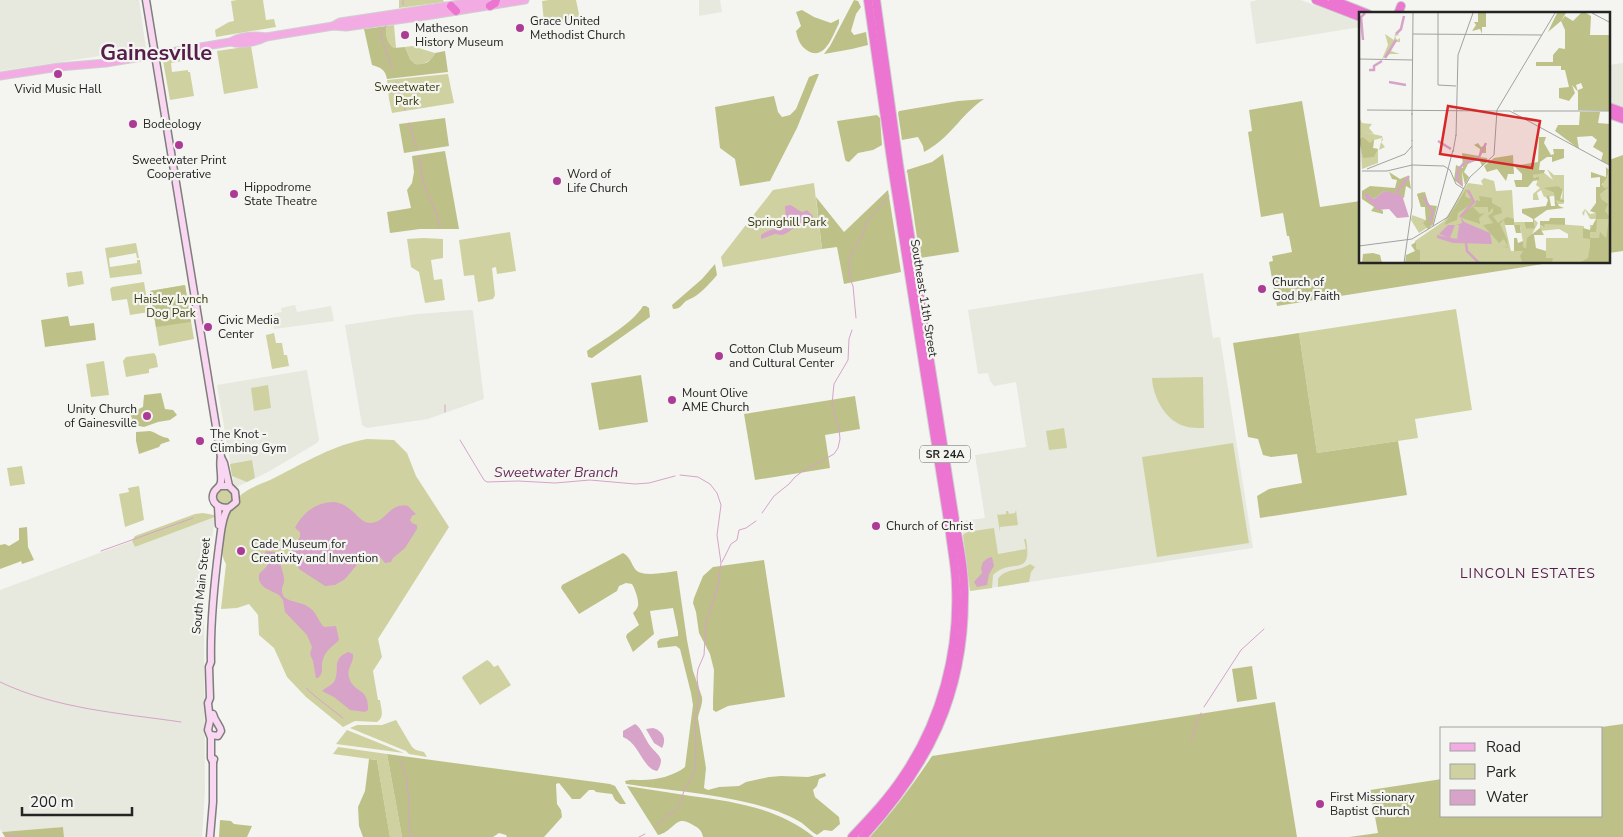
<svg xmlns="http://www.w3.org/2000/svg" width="1623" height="837" viewBox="0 0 1623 837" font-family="'Nunito Sans',sans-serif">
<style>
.built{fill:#e7e8de}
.green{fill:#cfd2a0}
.forest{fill:#bec187}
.water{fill:#d7a3c8}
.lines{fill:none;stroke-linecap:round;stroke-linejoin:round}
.stream{stroke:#d7a3c8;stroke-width:1}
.secondary-casing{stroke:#7e7e7b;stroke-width:9}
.primary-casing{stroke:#cfcfcf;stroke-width:9}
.highway-casing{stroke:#cfcfcf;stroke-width:10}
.secondary{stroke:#f9d6f1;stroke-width:6}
.primary{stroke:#f3ace3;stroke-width:7}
.highway{stroke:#eb75d0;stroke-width:8}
.poi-dot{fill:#ac3b96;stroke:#f4f5f1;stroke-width:2}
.labels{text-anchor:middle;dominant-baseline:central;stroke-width:4.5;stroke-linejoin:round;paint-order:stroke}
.shield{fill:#f4f5f1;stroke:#626361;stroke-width:1}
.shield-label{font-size:11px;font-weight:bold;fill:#242423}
.poi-label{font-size:12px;fill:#242423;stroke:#f4f5f1;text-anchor:start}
.park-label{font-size:12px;fill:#3b3c0e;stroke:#f4f5f1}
.street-label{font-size:12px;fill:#242423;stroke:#f4f5f1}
.water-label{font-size:14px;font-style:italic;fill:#6a2d5d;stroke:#f4f5f1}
.neighbourhood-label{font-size:14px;letter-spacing:1px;fill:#551e4a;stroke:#f4f5f1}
.town-label{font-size:22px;font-weight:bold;fill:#551e4a;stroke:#f4f5f1}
.inset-river{fill:none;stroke:#d7a3c8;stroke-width:2.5}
.inset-road{fill:none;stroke:#a1a19f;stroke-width:1}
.view{fill:#d62828;fill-opacity:0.15;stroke:#d62828;stroke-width:2.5}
.inset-edge{fill:none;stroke:#242423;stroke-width:2.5}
</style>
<rect width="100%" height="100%" fill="#f4f5f1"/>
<g class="built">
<path d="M0 0H139L146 49 0 71Z"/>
<path d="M699 0H720L722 12 699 16Z"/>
<path d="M1257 0H1301L1360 23V27L1256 44 1250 2Z"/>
<path d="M1623 63V107L1612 103 1609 87V65Z"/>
<path d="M1203 273 1213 338 1220 337 1253 548 970 591 961 521 985 518 975 455 1026 447 1016 382 994 386 990 381 988 373 978 374 968 310Z"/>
<path d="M295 305 297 312 331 306 334 321 274 329 271 314 282 312 281 308Z"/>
<path d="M471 310 473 311 484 399 428 419 367 428 362 425 345 325 417 314Z"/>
<path d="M307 370 319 440 317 443 268 472 237 487 234 486 217 385Z"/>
<path d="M215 517 206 582 204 617 205 790 202 837H64L63 827 2 832 0 829V590L132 541 135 547Z"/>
</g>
<g class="green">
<path d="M237 0H263L266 20 274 19 276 27 216 37 215 30 229 22 234 21 231 1Z"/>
<path d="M399 0H443L444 2 399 8Z"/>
<path d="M549 0H576L580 19 544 23 542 1Z"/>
<path d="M394 25 396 48H394C388 44 384 33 387 26Z"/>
<path d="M251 46 258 88 224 94 217 51Z"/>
<path d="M412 46 435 53 432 59 421 65 415 64 410 59 405 47Z"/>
<path d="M201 55V58L171 63 172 72 188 70V72H190L194 96 170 100 163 61Z"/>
<path d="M448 74 454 103 392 113 389 99 387 80Z"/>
<path d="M814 183 822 249 723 267 721 257 773 190Z"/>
<path d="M510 232 516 271 497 274 496 267 492 268 495 295 493 299 478 302 474 275 464 276 459 240Z"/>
<path d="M423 238 443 239V258L431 260 434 280 442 279 445 300 425 303 419 272 411 267 407 239Z"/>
<path d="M136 243 139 258H137L136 253 109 258 110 267 137 263V260H140L142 274 110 278 105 248Z"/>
<path d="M82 271 84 284 68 287 66 273Z"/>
<path d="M144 282 149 312 130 315 127 299 112 301 110 289 112 287Z"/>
<path d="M185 285 194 339 159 346 150 291Z"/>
<path d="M1456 309 1472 410 1415 419 1418 438 1317 453 1299 333Z"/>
<path d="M274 333 276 343H282L284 355H287L289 366 272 369 266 336V335Z"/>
<path d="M154 353 156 356 158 367 149 369V373L126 377 123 361 126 357Z"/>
<path d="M104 361 109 395 91 397 86 364Z"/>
<path d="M1203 377 1204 428C1198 428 1190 428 1184 426 1165 420 1153 397 1152 378Z"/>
<path d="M268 385 271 408 254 411 251 388Z"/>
<path d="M1064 428 1067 448 1049 450 1046 431Z"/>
<path d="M367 439 394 440 407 453 416 476 449 527 378 639 382 657 373 671 378 700H380C381 709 385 717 377 722L355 721 343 727 306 697 287 677 274 648 259 635 258 615 249 604 237 608 221 609 226 564C215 547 226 506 242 494 252 486 265 483 276 477 306 462 333 445 367 439Z"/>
<path d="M1233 443 1249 543 1157 557 1142 457Z"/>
<path d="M252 460 255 478 247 482 232 476 230 464Z"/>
<path d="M22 466 25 484 10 486 7 468Z"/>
<path d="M139 486 144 520 125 527 119 494 129 492 128 488Z"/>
<circle cx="225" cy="497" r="9"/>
<path d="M1016 510 1018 525 1000 527V532L997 513 998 515 1006 514V511H1008L1009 514 1015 513Z"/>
<path d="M203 513 214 515 215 517 135 547 132 541 135 536 195 514Z"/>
<path d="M994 528 998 554 1026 549 1024 539H1026C1033 579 1012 557 993 575L992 588 970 591 963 535 967 532Z"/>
<path d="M1030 564 1035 567 1031 572 1029 582 998 587V579C1005 568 1019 572 1030 564Z"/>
<path d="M487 660 490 662 494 667 498 665 511 685 480 705 462 678 463 676Z"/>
<path d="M396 720 412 747 416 750 424 752 427 757 409 754 406 751 350 728 357 725H382Z"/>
<path d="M347 730 404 753 336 744Z"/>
<path d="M338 747 387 754 402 837H390L377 760 333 754Z"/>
</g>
<g class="forest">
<path d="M854 0 858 1 861 7 856 14 851 31 854 35 866 32 868 45 852 49 824 54 830 46Z"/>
<path d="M802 10 814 17 831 23 839 19V23C833 35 825 61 808 51 800 46 798 40 796 31L801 26 796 12Z"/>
<path d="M387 26C384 33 388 44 394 48L405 47 410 59 415 64C425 65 431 62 435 53L445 51 448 72 387 79C385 69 381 68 372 65L364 29Z"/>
<path d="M816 74H819L797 128 770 181 740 186 735 159 720 148 715 107 774 96 778 112 782 117 790 115 796 109 809 77Z"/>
<path d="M984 99C960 115 951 138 924 152L923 146 918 137 902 140 898 113 899 111 958 101Z"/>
<path d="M1302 101 1320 207 1360 201V262L1549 263 1277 306 1269 262 1273 261 1272 256 1292 252 1289 236H1287L1283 213 1261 217 1248 132 1252 131 1249 110Z"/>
<path d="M877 115 880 118 882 145 873 150 858 153 849 162 846 161 845 159 837 121Z"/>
<path d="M445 118 449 146 404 153 399 124Z"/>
<path d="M445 151 459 229H420L390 233 387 212 411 208 407 190 412 183 414 172 412 156Z"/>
<path d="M943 154 959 252 920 258 907 170 932 162Z"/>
<path d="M1623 155V251L1609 253V160Z"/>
<path d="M888 190 901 272 844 284 837 247 822 249 816 197 844 232Z"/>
<path d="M715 264 717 275C711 282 704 290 697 295 693 298 689 299 686 301 681 305 681 309 673 309L672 305 702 279Z"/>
<path d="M185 285 191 322 156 327 150 291Z"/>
<path d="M643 306H646L649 308 650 317 592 358 588 357 587 351C603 340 633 323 643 306Z"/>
<path d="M68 316 70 326 94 323 96 340 45 347 41 320Z"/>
<path d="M1299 333 1317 453 1398 441 1407 495 1260 518 1257 496 1269 489 1302 483 1297 454 1271 457 1263 455 1258 439 1248 437 1233 343Z"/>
<path d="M641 375 648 422 599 430 591 383Z"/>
<path d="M161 393 165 409 173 410 177 415 170 420 158 422 144 427 134 425 130 413 143 407 144 395Z"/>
<path d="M855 396 860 429 825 435 830 468 755 480 744 414Z"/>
<path d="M150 431C157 433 160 437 168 438L170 441 161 444 159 447 139 454 136 441V432Z"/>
<path d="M27 527 28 547 34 560 22 564 21 561 19 562 0 569V545L5 544 9 546 19 540V528Z"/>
<path d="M623 553C630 557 631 563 635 569 641 578 667 572 677 571L687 640 693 671 702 697C703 705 699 711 698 718L706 768 704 788 708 790 719 787 739 786 746 782 769 777 781 776 808 777 825 773 826 776 819 779 817 786 813 790 815 797 839 817 840 824 832 831 824 830 817 835C812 832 807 827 802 823 758 796 677 792 626 784L625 781C631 779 636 780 642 780 656 780 674 776 685 767L693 705 691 693 680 649 676 646 658 648 657 642 660 639 678 636V632L673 608 650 611 654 634 633 652 626 637 627 634 639 625 633 613C635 611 637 609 638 606 639 600 635 589 632 584L626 583 619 586 617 591 579 614 561 588 562 585Z"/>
<path d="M764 560 785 697 728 706 716 712 713 710V700L714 670 710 654 699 633 696 612 693 603 694 598 703 576 713 567Z"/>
<path d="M1252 666 1257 699 1237 702 1232 669Z"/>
<path d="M1275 702 1297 837H870C893 811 913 785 932 756Z"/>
<path d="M1623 724V837H1349L1378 833 1370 790 1442 779V816H1602V728H1594Z"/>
<path d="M387 754 610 784 615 786 626 804H620L615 800 612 794 596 792 594 790H589L580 799H572L559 783 556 784 557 804 561 810 562 817 544 837H507L506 835 499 833 493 837H402Z"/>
<path d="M369 759 377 760 390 837H363L359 826 358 807 365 791Z"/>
<path d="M627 786C648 789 670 793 691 796 736 802 778 808 814 837H703C702 831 699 828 693 825 675 813 675 831 658 835Z"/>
<path d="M220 820 231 821 234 824 252 826 247 837H219Z"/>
<path d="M63 827 64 837H5L2 832Z"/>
</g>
<g class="water">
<path d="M790 205C795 207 798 211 803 212L807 210 813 216 812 222 807 225H798L787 233 782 235 775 234 761 239V235C769 229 778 229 786 224L785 206Z"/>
<path d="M334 502C354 505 357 522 370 523 387 523 388 502 408 506L416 514 412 516 410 520 412 523 417 525V529L405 548 393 558 391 562 385 563 381 558 374 555H369L360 561 345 579 335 585 325 586 299 569 293 555 292 542 297 541 300 537V532L295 528C303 512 317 502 334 502Z"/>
<path d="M266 551 275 552C279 558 283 571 284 578 285 586 279 587 284 597 292 603 303 602 310 608 317 613 318 621 324 627L336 626 339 640C333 646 325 651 323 659 320 667 325 672 318 678H316L313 661 310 654 312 647 307 635 285 612 283 600 279 595 265 588 261 584 259 580V574L267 566V562L264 556Z"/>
<path d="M992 557 994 566 989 574 987 585 977 587 974 582 982 573 981 568 983 562 988 558Z"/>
<path d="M348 652 353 654C354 665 345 668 350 680 355 693 369 688 368 710L365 712 350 710 334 697 322 691C326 687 332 686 335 680 340 668 331 660 348 652Z"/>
<path d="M635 724C642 728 645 740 651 747 654 751 660 755 661 760 661 764 659 769 657 771 643 769 639 743 623 737V731Z"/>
<path d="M653 728C663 731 667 739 662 748L654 743 646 729Z"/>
</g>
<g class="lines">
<g class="stream">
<path d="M403 0V5"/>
<path d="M386 26 380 33 392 69"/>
<path d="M396 82 405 110"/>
<path d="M409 123 417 149"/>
<path d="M419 157 423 182 437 215 439 227"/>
<path d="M907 172 908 170"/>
<path d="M856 318 853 286 850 279 848 263 854 248 861 238 866 223 889 196"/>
<path d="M445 405V412"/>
<path d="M460 440 484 480 487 482 518 481 555 483 590 480 635 484 649 483 675 476"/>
<path d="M762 513 774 496 789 484 795 477 803 471 834 454 838 448 840 439 839 429 832 404 834 384 848 360 849 339 852 330"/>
<path d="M101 551 193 518"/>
<path d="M722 562 731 544 737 540 739 530 746 528 756 521"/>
<path d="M0 682C57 709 119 713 181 722"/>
<path d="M306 688 316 697 343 718"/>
<path d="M1204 707 1241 650 1264 629"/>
<path d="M1190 741 1201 713"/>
<path d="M399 758C414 787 405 809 411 837"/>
<path d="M655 828 666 816 674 812 679 806 685 788 691 780 695 769 696 752 695 719 699 696 697 677 698 669 704 655 706 622 717 590 721 563 717 535 721 505 717 493 710 484 698 477 680 475"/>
<path d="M6 835 21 837"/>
<path d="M639 837 645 834"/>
</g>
<g class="secondary-casing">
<g id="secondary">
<path d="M146 0 221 457 224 463 229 486"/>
<path d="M220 486H229L235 492 236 502 230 507C221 510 209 503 214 492 217 487 220 488 221 482 222 473 219 466 221 457"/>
<path d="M218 506 219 525"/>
<path d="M211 735 218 736 221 731C220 725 215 722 213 714"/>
<path d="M213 762 211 758V738L208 730 210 721 208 703 210 698 209 667 211 662C210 623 214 585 219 546 221 534 221 519 228 508"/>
<path d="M210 837 213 802V762L214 759"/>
</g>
</g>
<g class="primary-casing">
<g id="primary">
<path d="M333 26 346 27 426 16 525 0"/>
<path d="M230 42C241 45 255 43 266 37"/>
<path d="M0 76 59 67 106 63 230 42C240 36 254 35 266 37L333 26 340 22 486 0"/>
</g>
</g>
<g class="highway-casing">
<g id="highway">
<path d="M1316 0 1360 17"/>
<path d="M1333 0 1368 14"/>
<path d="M451 6 456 11"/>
<path d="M490 6 495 3 496 0"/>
<path d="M1398 14 1401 6"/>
<path d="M1609 107 1623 112"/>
<path d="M1609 114 1623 119"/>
<path d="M852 837C871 817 889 798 904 775 941 720 959 653 956 586 956 569 952 551 950 533L892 166 868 0"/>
<path d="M863 837C928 766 964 696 964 598 965 574 960 550 956 527L899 165 876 0"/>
</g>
</g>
<use href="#secondary" class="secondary"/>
<use href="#primary" class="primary"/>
<use href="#highway" class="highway"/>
</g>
<g class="poi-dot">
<circle cx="520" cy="28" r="5"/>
<circle cx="405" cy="35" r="5"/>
<circle cx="58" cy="74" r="5"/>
<circle cx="133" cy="124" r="5"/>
<circle cx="179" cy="145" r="5"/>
<circle cx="557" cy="181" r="5"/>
<circle cx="234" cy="194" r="5"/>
<circle cx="1262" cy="289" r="5"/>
<circle cx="208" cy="327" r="5"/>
<circle cx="719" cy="356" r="5"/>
<circle cx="672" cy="400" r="5"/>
<circle cx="147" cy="416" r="5"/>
<circle cx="200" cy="441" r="5"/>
<circle cx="876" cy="526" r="5"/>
<circle cx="241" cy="551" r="5"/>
<circle cx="1320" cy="804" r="5"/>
</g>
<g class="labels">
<rect class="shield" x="920" y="445.5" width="50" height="17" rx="4"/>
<g class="shield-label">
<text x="945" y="454">SR 24A</text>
</g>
<g class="poi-label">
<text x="530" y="21">Grace United<tspan x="530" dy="14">Methodist Church</tspan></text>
<text x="415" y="28">Matheson<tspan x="415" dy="14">History Museum</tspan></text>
<text x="58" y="89" text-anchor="middle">Vivid Music Hall</text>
<text x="143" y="124">Bodeology</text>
<text x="179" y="160" text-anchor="middle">Sweetwater Print<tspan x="179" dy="14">Cooperative</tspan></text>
<text x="567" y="174">Word of<tspan x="567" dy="14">Life Church</tspan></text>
<text x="244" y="187">Hippodrome<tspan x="244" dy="14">State Theatre</tspan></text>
<text x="1272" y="282">Church of<tspan x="1272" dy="14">God by Faith</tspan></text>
<text x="218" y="320">Civic Media<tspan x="218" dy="14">Center</tspan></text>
<text x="729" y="349">Cotton Club Museum<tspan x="729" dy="14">and Cultural Center</tspan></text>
<text x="682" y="393">Mount Olive<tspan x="682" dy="14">AME Church</tspan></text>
<text x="137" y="409" text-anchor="end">Unity Church<tspan x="137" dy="14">of Gainesville</tspan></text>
<text x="210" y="434">The Knot -<tspan x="210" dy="14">Climbing Gym</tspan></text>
<text x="886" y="526">Church of Christ</text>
<text x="251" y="544">Cade Museum for<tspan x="251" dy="14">Creativity and Invention</tspan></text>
<text x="1330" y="797">First Missionary<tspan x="1330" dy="14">Baptist Church</tspan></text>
</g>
<g class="park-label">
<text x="407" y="87">Sweetwater<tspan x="407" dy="14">Park</tspan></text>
<text x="787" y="222">Springhill Park</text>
<text x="171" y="299">Haisley Lynch<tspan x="171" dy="14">Dog Park</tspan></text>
</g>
<g class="street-label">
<text transform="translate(924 298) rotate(81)">Southeast 11th Street</text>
<text transform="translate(201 586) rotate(-84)">South Main Street</text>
</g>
<g class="water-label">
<text x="556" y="472">Sweetwater Branch</text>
</g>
<g class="neighbourhood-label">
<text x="1528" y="573">LINCOLN ESTATES</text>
</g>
<g class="town-label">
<text x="156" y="53">Gainesville</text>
</g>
</g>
<g transform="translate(1359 12)">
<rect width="251" height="251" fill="#f4f5f1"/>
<path d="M26 22 35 28 36 22 41 23 36 24 38 28 41 26V30H35L32 39 41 42H31L23 47 29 33ZM0 105 3 111 13 112 10 116 15 122 4 120 23 124 24 128 22 130 26 135 20 138 23 126 15 128 14 136 19 137V151L3 157ZM251 155V251H58L56 229 85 209 109 171 124 173 122 169 125 166 135 169 137 179 153 178 155 210H165L167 217 176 215 175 207 179 211 171 226V239H187V226H209V222L200 217 181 219V213L184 215 185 211 225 214 224 226H231V213H237V207H231L226 198 225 204 223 201 226 197 231 202 237 201 238 181 244 175 243 168 248 166ZM146 213H161L165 236 158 238V226H155V239H152ZM188 157 195 163H205V188H201L205 192H199L197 188 203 186 204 177 199 174 188 177 195 181V184L185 185 182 178 178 181 180 188H174V182L181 176 177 173 180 164 175 166 174 163 184 160 194 168ZM64 180 74 212 60 221 52 208 53 203 67 208 66 195H62L58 182Z" fill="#cfd2a0" fill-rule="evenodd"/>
<path d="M119 1H127V15H123V22L121 17 113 19 117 13 115 10H119ZM198 1H207L202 9 206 4 214 9 222 1H227L232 4 231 23H251V99L219 98V78L224 76 222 71 217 73 219 80 213 73 216 81 210 89 200 86V76L210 75 206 58H202V54H177V50H194V43L200 36 206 37V18L202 9 189 20ZM221 100H241L239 111 251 112V153L242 149 244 141 234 135 238 128 233 124 218 125 220 137 196 119 199 113H220ZM4 125 11 131 15 127 14 136 19 137 15 145 4 146 0 127ZM180 125H187L185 131 192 143 195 142 194 137H205V146L193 150V145H188L181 150 180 158H186L185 161 174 163 175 166 180 164V168L174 169 169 175H157L155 168H163V162L155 154 179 150ZM119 131 122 135 127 133V141H122L121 145 128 146 129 149 123 154 120 147 109 152 105 160 110 165 106 173 103 159 104 175 95 168 97 153 104 156 103 141 120 144 121 137 115 133ZM154 143 155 162H149L147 169 138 157 128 160 125 154 135 146ZM247 155 250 158 248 166 243 172 245 176 250 175 241 182 242 187 249 192 246 199 251 205V251H220L229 246 231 234V227L224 226V216L231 218 237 207V201L231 199 237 191V175H241V165L232 166V160L247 165ZM238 207H250L247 226 241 220 240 226H231V220H237ZM30 160 41 167 48 164 44 173 50 165 52 177 47 174 45 186 25 179 15 187 9 183 5 184 24 199V202L12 199 15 195 3 187V179L11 174 36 176 38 168 33 167ZM199 174 204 177 201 188H205V191L197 188 200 194 205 196 188 198 175 207 176 216 167 217 165 210H174V207L163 201V197L187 194 189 188 187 185 190 183 192 194H196L195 181 185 176ZM107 177 108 178 111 184 107 179 106 184 109 186 105 185 114 187V191L99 201 98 208 85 213ZM66 180 70 193 78 194 74 212 66 221 69 217 64 211 67 208 66 195H62L58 182ZM120 184 133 186V191L142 196 143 201 134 204 139 211 148 205 155 207V213H161L162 221H157L155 213H146L145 208 141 212 148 227 149 236 142 234 149 235 145 227 140 231 124 213 134 211 129 204 134 200V196L129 201V195H114L121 202 126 201 120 206 121 212 103 206 104 201 116 193 117 188 121 189ZM191 206H206V213L186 212 185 215 181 213V209H190ZM181 216 185 223H175L177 236 187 239V246H194L193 251 163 250 161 244 164 239H155V226H158L159 231 164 229 165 236H167L168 226ZM57 230V237L61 238V251H46L47 243 56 239 52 233ZM14 241 21 243 23 251H3L4 242Z" fill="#bec187" fill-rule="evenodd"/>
<path d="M25 179 43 183 50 205 38 206 30 197 19 198 5 184 7 181 15 187ZM102 205 105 210 131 221 133 232 94 231 78 226V223L98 227 100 213H97L103 211ZM89 213H96L91 226 80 222Z" fill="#d7a3c8"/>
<path class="inset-river" d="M37 22 42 17 45 4M4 28 2 5 6 1M26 46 37 28M10 58H15V54L23 49M30 70 47 73M79 129 92 137M119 147 127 131M103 173 98 167 99 158 105 151 118 147M37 181 50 164M64 185 74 200 71 210M101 205 115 190 109 178M107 231 108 239 120 251"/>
<path class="inset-road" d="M79 1V73L97 74M233 1 252 11M54 22 183 23M0 47 54 48M8 98 138 99M138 99H151L252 154M154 99H252M53 101V129M53 103 54 1M97 124 99 43 114 1M94 140 97 123M8 157 46 142 53 134M3 159H28L53 153 85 154 91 158 97 172 105 177M74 214 94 138M0 234 53 227 89 205 111 165 135 143 138 98 196 1M45 251 53 195V128"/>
<path class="view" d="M89 94 181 109 173 156 81 142Z"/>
<rect width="251" height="251" class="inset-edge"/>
</g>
<rect x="1440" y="727" width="162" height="90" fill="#f4f5f1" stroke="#a1a19f"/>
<rect x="1450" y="743" width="25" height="8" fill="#f3ace3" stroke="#a1a19f"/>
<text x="1486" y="752" font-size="15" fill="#242423">Road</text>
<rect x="1450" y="764" width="25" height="15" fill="#cfd2a0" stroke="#a1a19f"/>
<text x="1486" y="777" font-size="15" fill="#242423">Park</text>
<rect x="1450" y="790" width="25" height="15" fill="#d7a3c8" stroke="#a1a19f"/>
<text x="1486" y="802" font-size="15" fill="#242423">Water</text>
<path d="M22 807v8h110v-8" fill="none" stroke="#242423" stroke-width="2.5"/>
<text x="30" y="807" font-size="15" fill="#242423" stroke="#f4f5f1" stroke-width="4" paint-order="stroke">200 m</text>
</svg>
